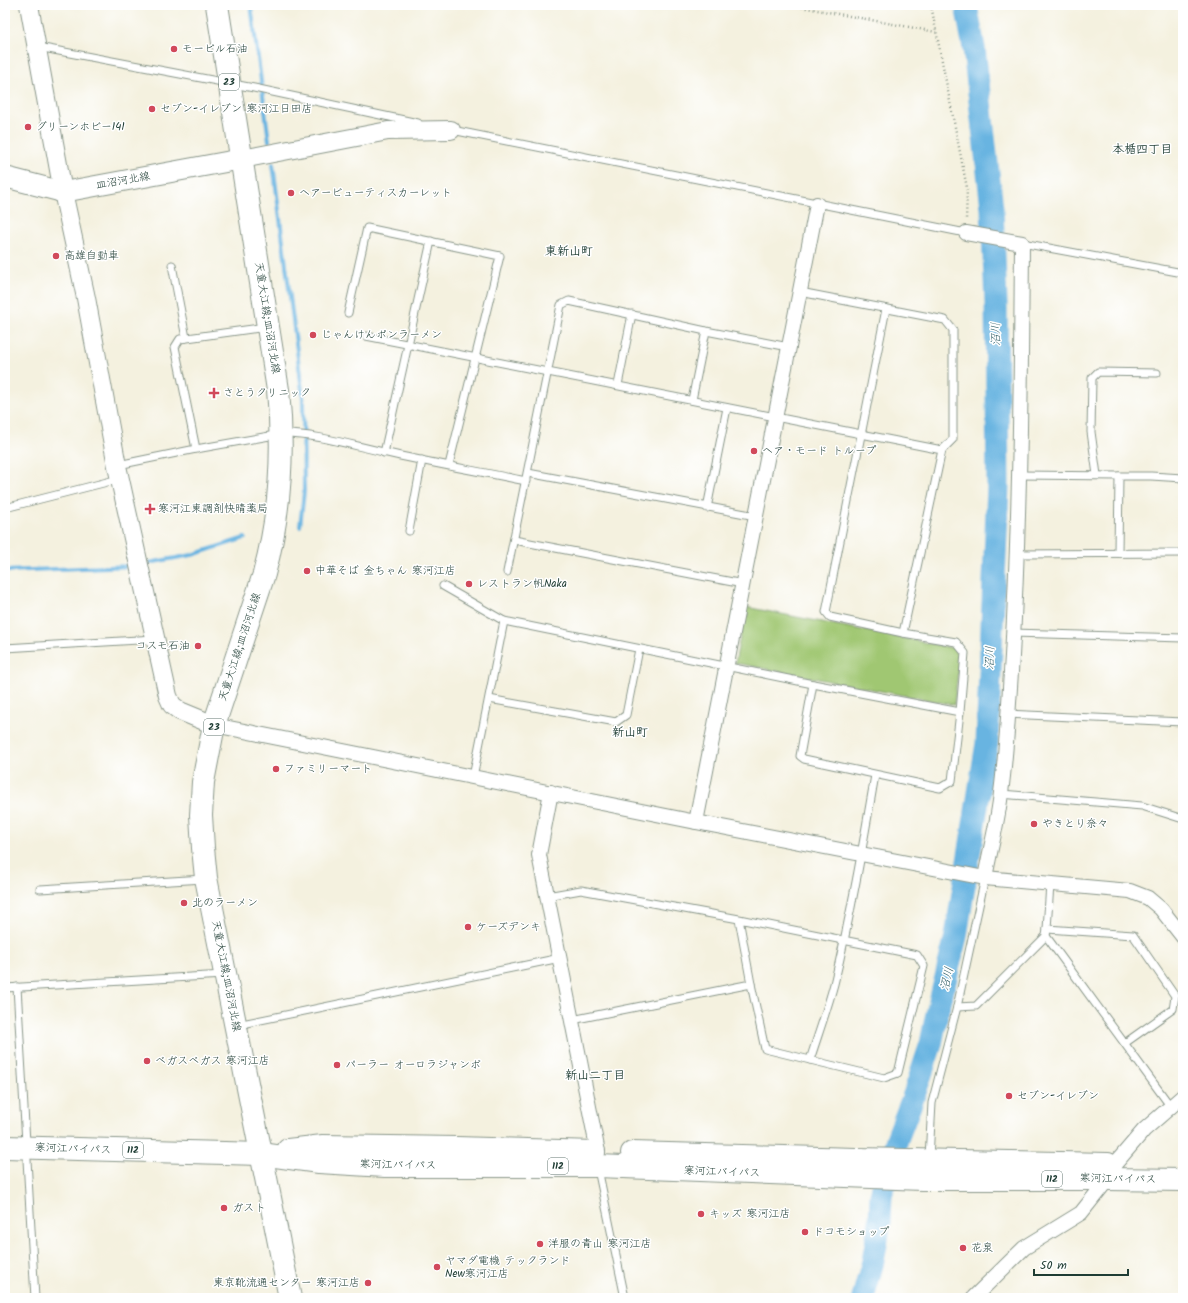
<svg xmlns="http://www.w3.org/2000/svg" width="1188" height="1303" viewBox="0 0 1188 1303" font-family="Kalam,'Klee One',sans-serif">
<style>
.green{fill:#a0c772;stroke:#608253}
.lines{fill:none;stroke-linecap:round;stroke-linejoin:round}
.stream{stroke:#67b4e1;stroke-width:4}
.river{stroke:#67b4e1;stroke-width:23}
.service-casing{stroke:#8a978a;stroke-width:9}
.minor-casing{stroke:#8a978a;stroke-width:16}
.tertiary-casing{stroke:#8a978a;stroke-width:20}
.secondary-casing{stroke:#8a978a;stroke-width:22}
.primary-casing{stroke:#8a978a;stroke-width:24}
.trunk-casing{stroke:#8a978a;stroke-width:24}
.path{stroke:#8a978a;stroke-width:2.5;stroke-dasharray:1 3;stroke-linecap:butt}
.service{stroke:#fff;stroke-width:7}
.minor{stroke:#fff;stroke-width:14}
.tertiary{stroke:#fff;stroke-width:18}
.secondary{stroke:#fff;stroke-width:20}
.primary{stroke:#fff;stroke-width:22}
.trunk{stroke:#fff;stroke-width:22}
.poi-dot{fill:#d1495b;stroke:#fff;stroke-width:1.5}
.labels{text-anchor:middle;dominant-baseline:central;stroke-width:3;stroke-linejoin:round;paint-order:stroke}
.shield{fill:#fff;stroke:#627771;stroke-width:1}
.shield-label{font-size:10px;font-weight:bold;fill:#1f3d34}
.poi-label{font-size:11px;fill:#1f3d34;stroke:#fff;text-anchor:start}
.street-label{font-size:11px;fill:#1f3d34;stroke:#fff}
.neighbourhood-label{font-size:12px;font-weight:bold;fill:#1f3d34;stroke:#fff}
.water-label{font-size:12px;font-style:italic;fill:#356168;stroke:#fff}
</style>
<rect width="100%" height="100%" fill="#fff"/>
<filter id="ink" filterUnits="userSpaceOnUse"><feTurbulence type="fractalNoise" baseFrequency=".025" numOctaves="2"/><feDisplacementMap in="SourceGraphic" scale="8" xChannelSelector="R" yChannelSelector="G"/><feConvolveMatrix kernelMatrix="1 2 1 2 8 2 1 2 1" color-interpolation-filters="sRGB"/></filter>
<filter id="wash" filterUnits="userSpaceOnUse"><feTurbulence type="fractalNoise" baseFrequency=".012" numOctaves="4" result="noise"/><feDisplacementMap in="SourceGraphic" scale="16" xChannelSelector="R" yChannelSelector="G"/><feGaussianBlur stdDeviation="0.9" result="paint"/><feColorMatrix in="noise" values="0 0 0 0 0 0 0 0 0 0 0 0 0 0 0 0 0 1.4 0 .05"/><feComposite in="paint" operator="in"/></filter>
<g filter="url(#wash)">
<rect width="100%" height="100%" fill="#f4f1df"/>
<path class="green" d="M746 607 953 648 960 657 954 705 735 663Z"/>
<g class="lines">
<g class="stream">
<path d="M251 5 269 141"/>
<path d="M273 164 303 398 304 492 300 526"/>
<path d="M143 564 192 555 245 538"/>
<path d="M5 571 134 566"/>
</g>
<path class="river" d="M863 1298 873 1261 880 1222 881 1195 897 1139 914 1095 931 1044 936 1018 956 936 987 743 998 486 996 303 992 208 974 48 966 5"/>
</g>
</g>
<g filter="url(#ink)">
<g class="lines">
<g class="service-casing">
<g id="service">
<path d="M38 47 254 88 418 123"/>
<path d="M452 130 966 233"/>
<path d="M1022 243 1183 273"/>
<path d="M172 265 186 338"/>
<path d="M800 292 945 320 953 330V439L942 450 903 633"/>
<path d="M348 313 367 228 500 256 449 465"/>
<path d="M366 336 942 450"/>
<path d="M618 385 632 314"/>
<path d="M692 400 706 331"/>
<path d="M196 449 175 347 180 339 266 327"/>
<path d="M384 453 431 241"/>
<path d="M118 465 196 449 281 434C313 433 351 445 383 452 430 463 478 471 526 481"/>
<path d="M528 473 756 516"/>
<path d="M1020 475 1119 476 1118 553"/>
<path d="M1097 475 1091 432 1092 378 1098 372 1157 373"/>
<path d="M1119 476H1151L1183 478"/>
<path d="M5 508 119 479"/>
<path d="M707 508 727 408"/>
<path d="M409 531 422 460"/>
<path d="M514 540 743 584"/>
<path d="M1017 554 1183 553"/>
<path d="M507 572 561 305 569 301 706 331 789 347"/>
<path d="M443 586 504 621 813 684 960 712"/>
<path d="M1013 633 1183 638"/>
<path d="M5 648 155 639"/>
<path d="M813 684 800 756 804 759 940 788 952 781 960 712 965 653 956 642 903 633 830 617 826 612 886 309"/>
<path d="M489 699 616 722 626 715 639 649"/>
<path d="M1008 714 1183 722"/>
<path d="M473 777 504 621"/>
<path d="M1001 794 1142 806 1183 819"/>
<path d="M40 889 204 879"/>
<path d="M547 896 581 890 739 919 917 955 924 966 898 1073 884 1078 765 1049 751 984 739 919"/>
<path d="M1047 929 1133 935 1175 996 1173 1009 1125 1043"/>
<path d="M1046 936 1171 1107"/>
<path d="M17 987 35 1298"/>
<path d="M5 988 224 975"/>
<path d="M957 1007 976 1006 1046 936 1047 929 1050 884"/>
<path d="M572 1020 751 984"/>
<path d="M237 1025 560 958"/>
<path d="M810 1060C818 1035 827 1010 834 984 851 915 863 845 875 775"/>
<path d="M929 1158 932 1103 957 1007 985 878"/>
<path d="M598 1169 625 1298"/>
</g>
</g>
<g class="minor-casing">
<g id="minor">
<path d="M966 233 1022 243C1021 381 1020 518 1012 656 1009 701 1007 747 1001 793 998 821 990 850 985 878"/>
<path d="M214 725 696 822 954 872 985 878 1130 891 1148 898 1161 909 1183 937"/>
<path d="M551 792 539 855 598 1152"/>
<path d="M696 822 817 204"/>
<path d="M973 1298 1024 1248 1081 1213 1108 1179 1115 1164 1144 1130 1183 1096"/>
</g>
</g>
<g class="tertiary-casing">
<g id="tertiary">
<path d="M29 5 63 192 86 298 117 466 168 696 172 705 180 711 214 725"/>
<path d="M242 159 388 131 451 130"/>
</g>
</g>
<g class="secondary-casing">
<path id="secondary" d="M5 177 63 192 242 159"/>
</g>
<g class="primary-casing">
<path id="primary" d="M217 5 278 390C284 451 280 515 264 574L214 725 208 756 203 782 201 815 203 848 206 878 290 1298"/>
</g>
<g class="trunk-casing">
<g id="trunk">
<path d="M5 1147 261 1154 319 1162 385 1166H598L922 1179H1108L1183 1180"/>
<path d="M288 1150 323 1146 457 1148 594 1152"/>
<path d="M632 1153 856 1159 1108 1164"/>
</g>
</g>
<g class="path">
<path d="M790 5 936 32"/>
<path d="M931 5 967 188 966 221"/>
</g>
<use href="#service" class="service"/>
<use href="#minor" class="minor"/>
<use href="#tertiary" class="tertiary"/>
<use href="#secondary" class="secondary"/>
<use href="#primary" class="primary"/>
<use href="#trunk" class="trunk"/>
</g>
</g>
<g class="poi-dot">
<circle cx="174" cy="49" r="4"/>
<circle cx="152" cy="109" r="4"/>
<circle cx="28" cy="127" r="4"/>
<circle cx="291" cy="193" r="4"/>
<circle cx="56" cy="256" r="4"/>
<circle cx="313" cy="335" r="4"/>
<path d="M212 387h4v4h4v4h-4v4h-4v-4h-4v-4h4z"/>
<circle cx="754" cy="451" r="4"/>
<path d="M148 503h4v4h4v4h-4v4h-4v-4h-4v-4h4z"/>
<circle cx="307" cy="571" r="4"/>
<circle cx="469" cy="584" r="4"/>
<circle cx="198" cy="646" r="4"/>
<circle cx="276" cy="769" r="4"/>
<circle cx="1034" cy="824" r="4"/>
<circle cx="184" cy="903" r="4"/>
<circle cx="468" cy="927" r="4"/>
<circle cx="147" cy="1061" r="4"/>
<circle cx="337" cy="1065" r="4"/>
<circle cx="1009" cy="1096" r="4"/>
<circle cx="224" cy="1208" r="4"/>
<circle cx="701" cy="1214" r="4"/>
<circle cx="805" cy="1232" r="4"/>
<circle cx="540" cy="1244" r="4"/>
<circle cx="963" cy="1248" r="4"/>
<circle cx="437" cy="1267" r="4"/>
<circle cx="368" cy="1283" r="4"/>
</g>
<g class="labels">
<g class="shield">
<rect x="219" y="74" width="20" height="16" rx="3"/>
<rect x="204" y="719" width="20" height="16" rx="3"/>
<rect x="123" y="1142" width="20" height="16" rx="3"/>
<rect x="548" y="1158" width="20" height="16" rx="3"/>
<rect x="1042" y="1171" width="20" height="16" rx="3"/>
</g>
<g class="shield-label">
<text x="229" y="82">23</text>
<text x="214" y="727">23</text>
<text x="133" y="1150">112</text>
<text x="558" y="1166">112</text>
<text x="1052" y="1179">112</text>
</g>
<g class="poi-label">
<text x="182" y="49">モービル石油</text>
<text x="160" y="109">セブン-イレブン 寒河江日田店</text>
<text x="36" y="127">グリーンホビー141</text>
<text x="299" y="193">ヘアービューティスカーレット</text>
<text x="64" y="256">高雄自動車</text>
<text x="321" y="335">じゃんけんポンラーメン</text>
<text x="223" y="393">さとうクリニック</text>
<text x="762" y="451">ヘア・モード トループ</text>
<text x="158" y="509">寒河江東調剤快晴薬局</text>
<text x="315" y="571">中華そば 金ちゃん 寒河江店</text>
<text x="477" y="584">レストラン帆Naka</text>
<text x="190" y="646" text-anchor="end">コスモ石油</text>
<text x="284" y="769">ファミリーマート</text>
<text x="1042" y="824">やきとり奈々</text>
<text x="192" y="903">北のラーメン</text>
<text x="476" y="927">ケーズデンキ</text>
<text x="155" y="1061">ベガスベガス 寒河江店</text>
<text x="345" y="1065">パーラー オーロラジャンボ</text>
<text x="1017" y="1096">セブン-イレブン</text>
<text x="232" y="1208">ガスト</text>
<text x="709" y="1214">キッズ 寒河江店</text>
<text x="813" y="1232">ドコモショップ</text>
<text x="548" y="1244">洋服の青山 寒河江店</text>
<text x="971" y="1248">花泉</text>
<text x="445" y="1261">ヤマダ電機 テックランド<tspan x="445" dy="13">New寒河江店</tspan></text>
<text x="360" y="1283" text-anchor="end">東京靴流通センター 寒河江店</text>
</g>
<g class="street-label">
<text transform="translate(123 181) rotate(-10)">皿沼河北線</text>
<text transform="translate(267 318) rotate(81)">天童大江線;皿沼河北線</text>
<text transform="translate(240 647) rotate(-72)">天童大江線;皿沼河北線</text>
<text transform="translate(226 976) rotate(79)">天童大江線;皿沼河北線</text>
<text transform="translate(73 1149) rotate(2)">寒河江バイパス</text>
<text transform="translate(398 1165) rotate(1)">寒河江バイパス</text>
<text transform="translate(722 1172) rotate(2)">寒河江バイパス</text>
<text transform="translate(1118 1179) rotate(1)">寒河江バイパス</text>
</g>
<g class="neighbourhood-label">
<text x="1142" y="149">本楯四丁目</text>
<text x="569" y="251">東新山町</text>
<text x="630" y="732">新山町</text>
<text x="595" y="1075">新山二丁目</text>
</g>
<g class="water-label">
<text transform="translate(996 334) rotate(-91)">沼川</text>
<text transform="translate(990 658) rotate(-88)">沼川</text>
<text transform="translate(947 979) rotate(-77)">沼川</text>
</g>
</g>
<rect width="1188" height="1303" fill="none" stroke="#fff" stroke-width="20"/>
<path d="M1034 1269v6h94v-6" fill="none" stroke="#1f3d34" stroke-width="2"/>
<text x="1040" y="1269" font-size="12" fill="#1f3d34" stroke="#ffffff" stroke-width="3" paint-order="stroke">50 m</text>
</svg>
